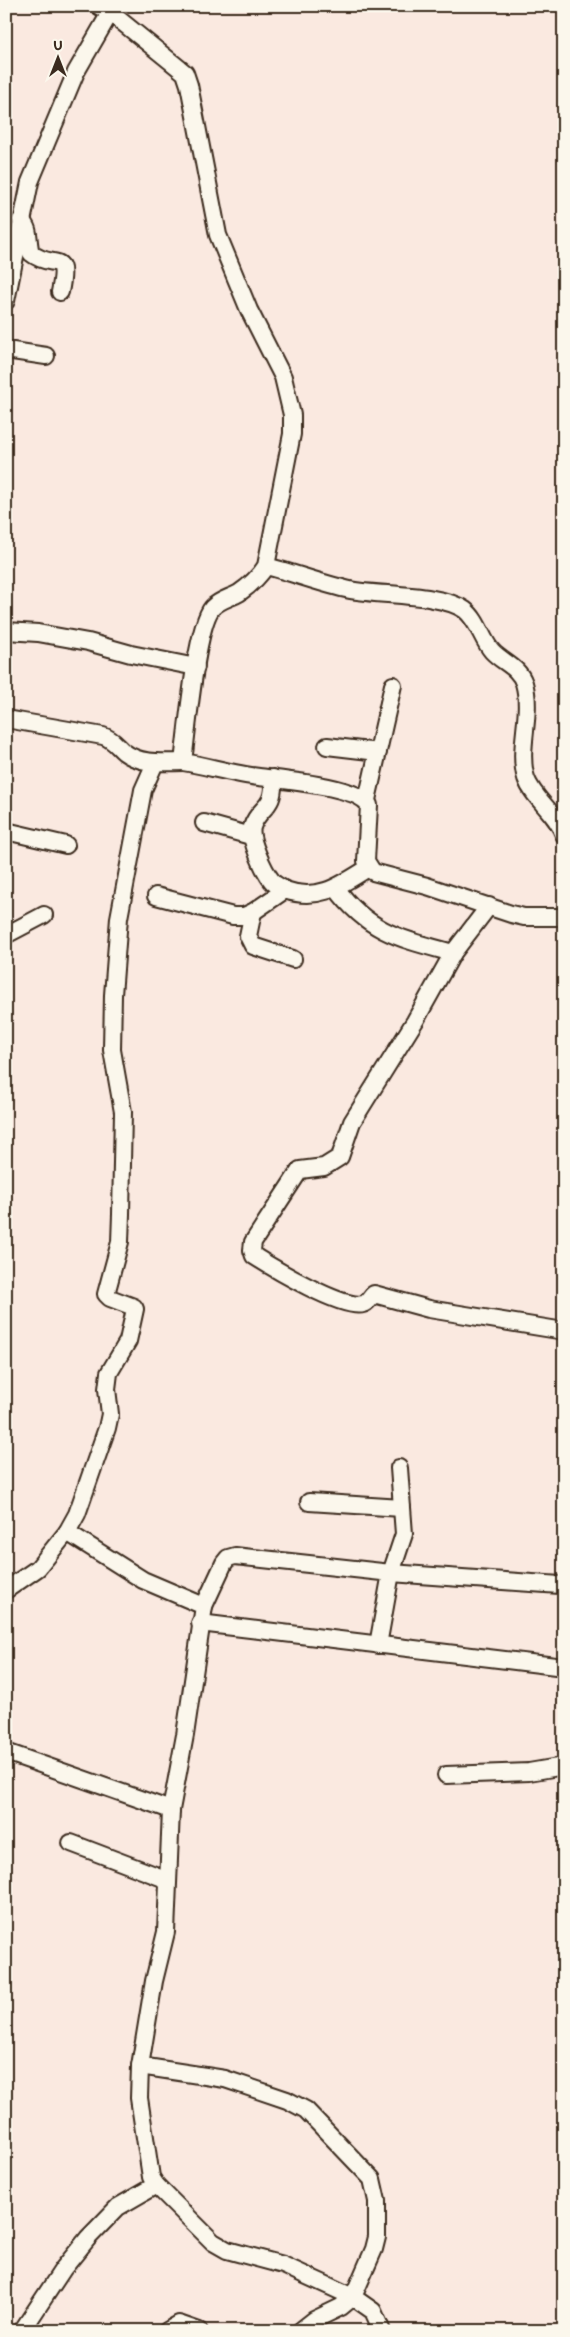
<svg xmlns="http://www.w3.org/2000/svg" width="570" height="2337" viewBox="0 0 570 2337" font-family="Itim,sans-serif">
<style>
.lines{fill:none;stroke-linecap:round;stroke-linejoin:round}
.minor-casing{stroke:#3b2a1e;stroke-width:20}
.minor{stroke:#fbf7ec;stroke-width:16}
</style>
<rect width="100%" height="100%" fill="#fae9e0"/>
<filter id="ink" filterUnits="userSpaceOnUse"><feTurbulence type="fractalNoise" baseFrequency=".02" numOctaves="2"/><feDisplacementMap in="SourceGraphic" scale="10" xChannelSelector="R" yChannelSelector="G"/><feConvolveMatrix kernelMatrix="1 2 1 2 8 2 1 2 1" color-interpolation-filters="sRGB"/></filter>
<g filter="url(#ink)">
<g class="lines">
<g class="minor-casing">
<g id="minor">
<path d="M99 6 111 13 185 73 189 85 218 235 249 310 283 377 292 415V434L266 566C259 577 249 586 239 593 230 598 219 600 212 608 196 627 187 732 183 762 208 766 233 774 259 777 281 780 358 786 369 805L366 861 373 872 427 886 511 914 524 917H564"/>
<path d="M21 220C31 230 27 240 31 253 53 271 69 248 60 292"/>
<path d="M6 301 30 182 76 72 114 6"/>
<path d="M6 350 46 356"/>
<path d="M266 566C294 573 322 584 350 590 381 596 441 593 465 610 478 620 482 640 492 651 503 663 518 666 524 683 533 714 517 748 526 778 533 799 557 813 564 835"/>
<path d="M6 631 38 633 88 642 131 654 196 667"/>
<path d="M6 719 103 736C113 739 117 746 124 752 141 765 164 762 183 762"/>
<path d="M327 746 378 752"/>
<path d="M155 763 143 790 119 918 113 995 112 1050 123 1112 121 1214 120 1242 106 1294 110 1298 134 1307 135 1309 128 1341 109 1373 107 1389 110 1414 107 1428 77 1514 67 1532 143 1580 204 1606 185 1735 171 1810 166 1932 154 1981 140 2066 139 2098 151 2177 156 2185 213 2242 227 2250 283 2265 353 2297 373 2311 382 2331"/>
<path d="M273 778C275 811 259 805 252 827 249 839 264 871 272 881 275 885 281 887 285 890"/>
<path d="M367 800 393 685"/>
<path d="M204 823 251 836"/>
<path d="M6 831 66 845"/>
<path d="M336 888C369 933 402 939 453 953"/>
<path d="M156 896 233 916H244L253 912 285 890C318 902 341 885 368 868"/>
<path d="M489 906 453 953 415 1021 352 1122 340 1157 324 1167 300 1170 253 1242 252 1250 254 1256C273 1268 343 1310 363 1304 368 1303 370 1297 374 1294L429 1309 564 1331"/>
<path d="M253 912 248 936 253 946 293 959"/>
<path d="M6 935 44 915"/>
<path d="M309 1502 402 1508"/>
<path d="M6 1590 38 1568 67 1532"/>
<path d="M204 1606 224 1563 228 1558 235 1556 391 1573 560 1585"/>
<path d="M200 1623 564 1667"/>
<path d="M378 1645 391 1573 404 1534 399 1468"/>
<path d="M6 1752 171 1810"/>
<path d="M446 1775 529 1772 564 1766"/>
<path d="M71 1843 168 1880"/>
<path d="M140 2066 225 2079 287 2100 306 2110 372 2179 377 2201V2237L374 2249 353 2297 341 2307 314 2320 300 2331"/>
<path d="M22 2331 63 2269 88 2238 118 2207 156 2185"/>
<path d="M167 2331 179 2324 199 2331"/>
</g>
</g>
<use href="#minor" class="minor"/>
</g>
</g>
<rect width="570" height="2337" fill="none" stroke="#fbf7ec" stroke-width="25"/>
<rect x="12" y="12" width="545" height="2312" fill="none" stroke="#3b2a1e" stroke-width="2" filter="url(#ink)"/>
<g transform="translate(58 58)" stroke="#fbf7ec" stroke-width="4" paint-order="stroke">
<path d="M0-4L9 19L0 12L-9 19Z" fill="#3b2a1e"/>
<text y="-8" font-size="14" font-weight="bold" text-anchor="middle" fill="#3b2a1e">U</text>
</g>
</svg>
